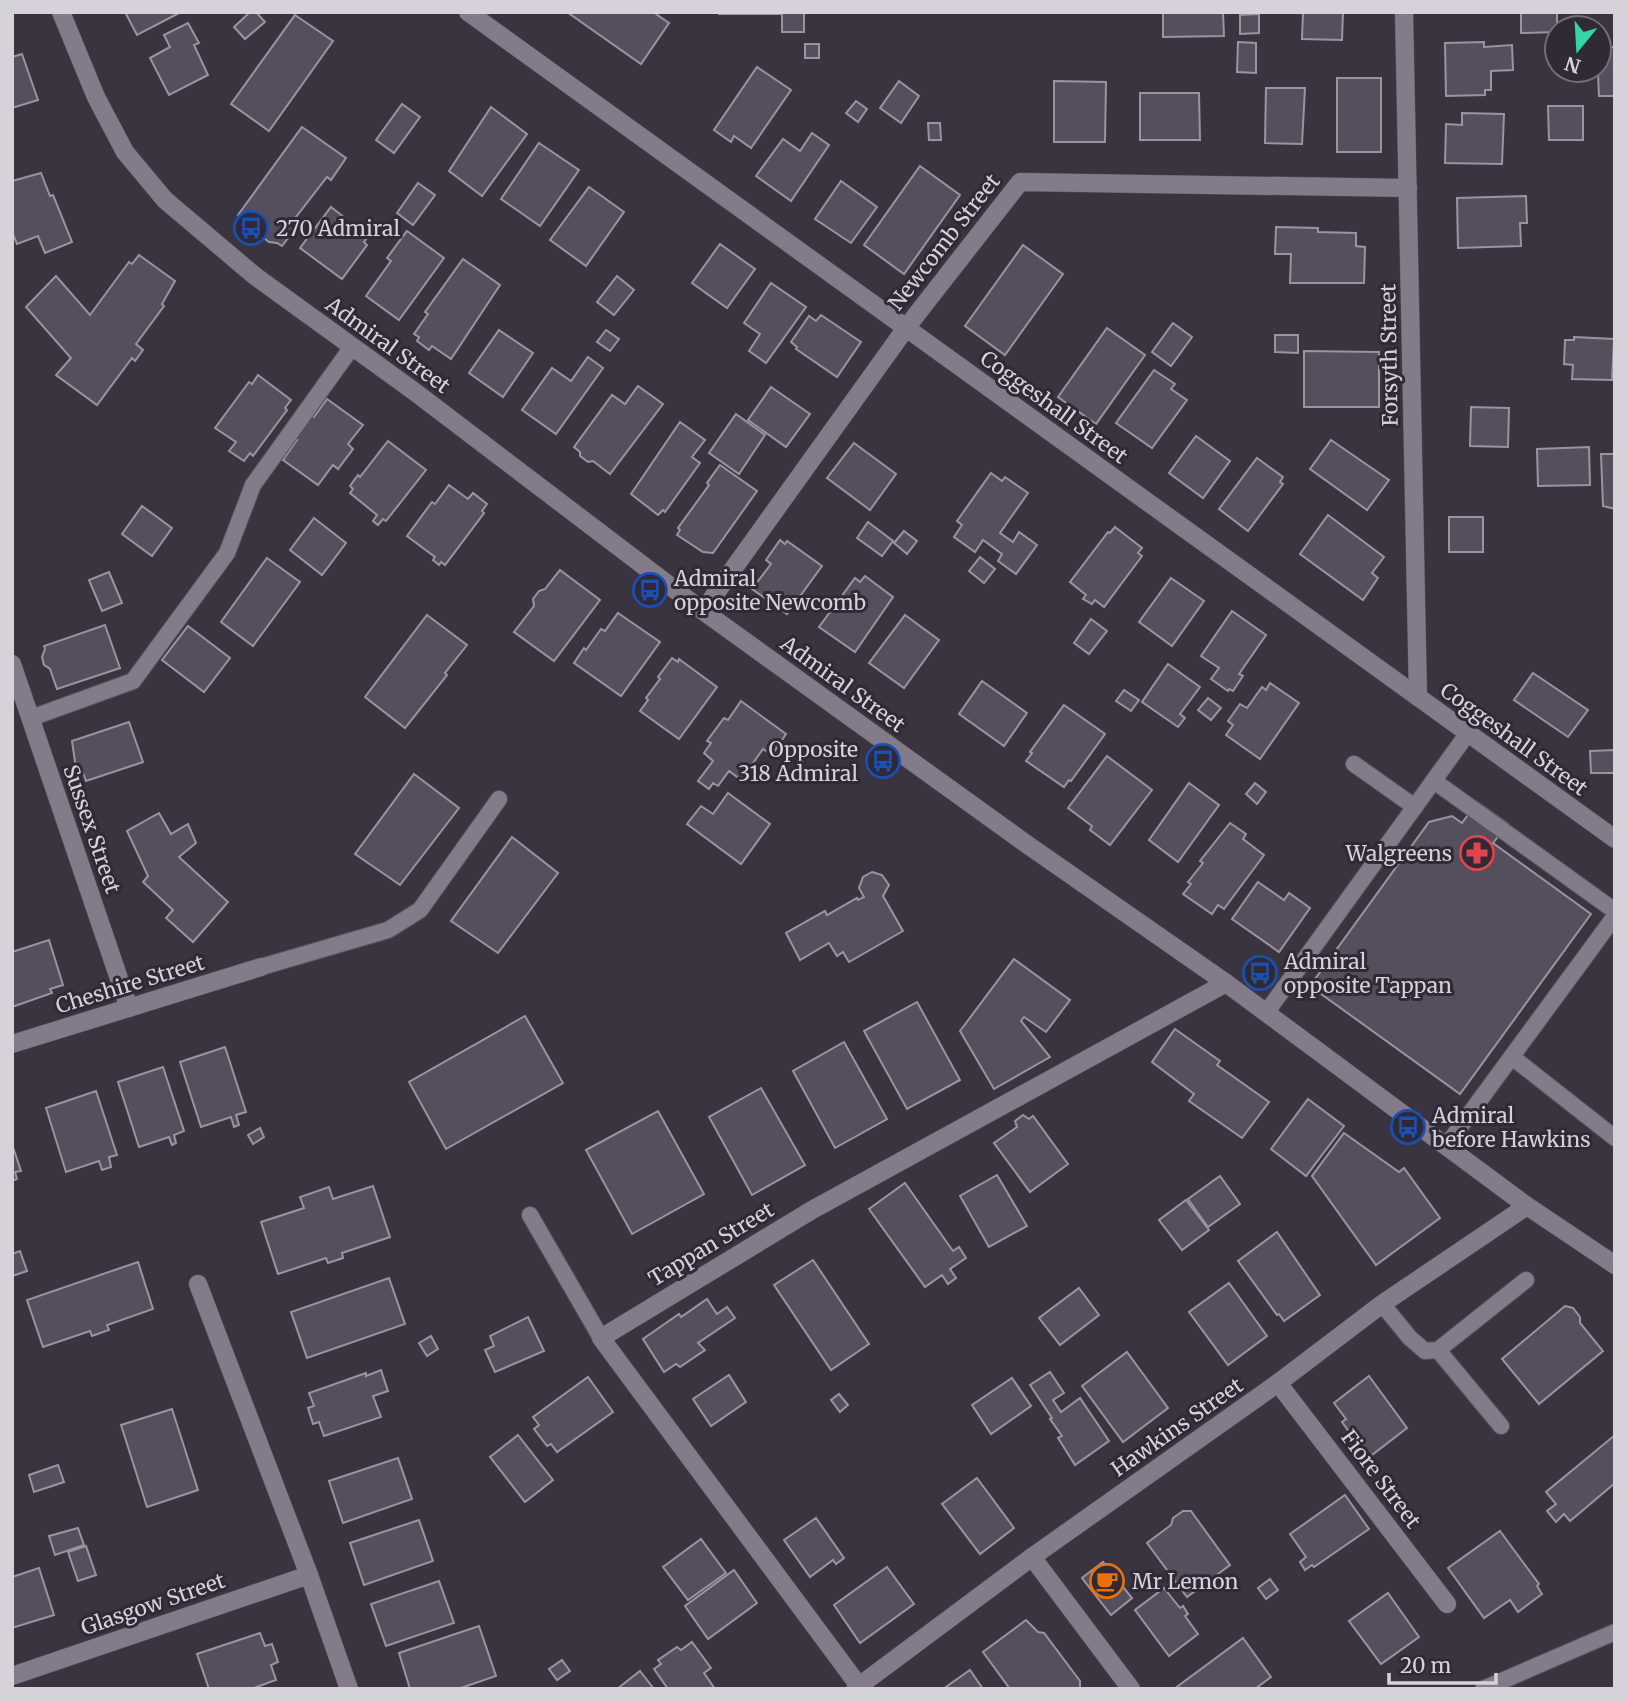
<svg xmlns="http://www.w3.org/2000/svg" width="1627" height="1701" viewBox="0 0 1627 1701" font-family="Merriweather,serif">
<style>
.building{fill:#554e5c;stroke:#9b93a2;stroke-width:2}
.lines{fill:none;stroke-linecap:round;stroke-linejoin:round}
.lane-casing{stroke:#57525d;stroke-width:18}
.street-casing{stroke:#57525d;stroke-width:19}
.secondary-casing{stroke:#57525d;stroke-width:19}
.lane{stroke:#837b8a;stroke-width:16}
.street{stroke:#837b8a;stroke-width:18}
.secondary{stroke:#837b8a;stroke-width:18}
.labels{text-anchor:middle;dominant-baseline:central;stroke-width:6;stroke-linejoin:round;paint-order:stroke}
.poi-label{font-size:21px;fill:#d6d2da;stroke:#302936;text-anchor:start}
.street-label{font-size:21px;fill:#d6d2da;stroke:#302936}
</style>
<rect width="100%" height="100%" fill="#3a3340"/>
<g class="building">
<path d="M125 12H181L137 35Z"/>
<path d="M250 12H256L265 22 245 39 234 27Z"/>
<path d="M567 12H653L669 23 641 64Z"/>
<path d="M719 12H804V32H782V14H719Z"/>
<path d="M1163 12H1223L1224 36 1163 37Z"/>
<path d="M1303 12H1343L1342 40 1302 39Z"/>
<path d="M1521 12H1557V32L1521 33Z"/>
<path d="M1259 14V33L1240 34V15Z"/>
<path d="M295 15 333 41 269 131 231 104Z"/>
<path d="M188 23 199 43 194 45 208 75 169 95 150 58 170 47 164 35Z"/>
<path d="M1599 40H1601V47H1615V96H1599L1598 74H1561V70H1599Z"/>
<path d="M1238 42 1256 43V73L1237 72Z"/>
<path d="M1484 42V47L1512 45 1513 70 1491 71V90H1485V95L1446 96 1445 43Z"/>
<rect x="805" y="44" width="14" height="14"/>
<path d="M22 54 38 100 12 108V57Z"/>
<path d="M757 67 791 90 751 148 734 136 731 142 714 130Z"/>
<rect x="1337" y="78" width="44" height="74"/>
<path d="M899 81 919 96 901 123 880 108Z"/>
<path d="M1054 81 1106 82 1105 142H1054Z"/>
<path d="M1266 88H1305L1302 144 1265 143Z"/>
<path d="M1140 93H1199L1200 140H1140Z"/>
<path d="M856 101 867 109 858 122 846 113Z"/>
<path d="M402 104 420 117 394 153 376 140Z"/>
<path d="M1548 106H1583V140H1549Z"/>
<path d="M491 107 527 134 482 196 449 171Z"/>
<path d="M1462 113 1504 114 1502 164 1445 163 1446 124 1462 125Z"/>
<path d="M928 123H940L941 140H929Z"/>
<path d="M302 127 346 158 331 180 327 177 296 217 301 221 282 246 277 243 269 242 259 234 255 227 238 215Z"/>
<path d="M812 133 829 145 791 201 756 176 783 139 800 151Z"/>
<path d="M539 143 579 170 540 226 501 199Z"/>
<path d="M920 166 960 195 904 274 864 245Z"/>
<path d="M41 173 50 196 53 195 72 242 45 253 38 236 17 244 12 232V181Z"/>
<path d="M841 181 877 207 851 243 815 219Z"/>
<path d="M418 183 435 195 413 225 397 213Z"/>
<path d="M589 187 624 212 586 266 550 240Z"/>
<path d="M1526 196 1527 223H1520L1521 246 1458 248 1457 198Z"/>
<path d="M331 207 345 218 340 225 351 234 357 227 369 235 364 242 367 245 342 279 300 248Z"/>
<path d="M1276 227 1318 228V232L1356 233V246L1365 247 1364 283H1290L1291 254H1275Z"/>
<path d="M407 231 444 258 399 320 366 296 391 261 387 258Z"/>
<path d="M720 244 755 269 727 308 692 283Z"/>
<path d="M1023 245 1063 274 1005 355 965 326Z"/>
<path d="M139 255 175 281 162 304 164 306 136 344 143 350 135 361 132 358 97 405 56 375 71 358 26 307 56 276 90 315 129 262 132 264Z"/>
<path d="M463 259 500 285 451 359 432 346 429 350 417 341 419 337 414 334 428 314 425 312Z"/>
<path d="M617 276 634 290 614 315 597 302Z"/>
<path d="M771 283 806 307 766 363 749 351 760 334 744 323Z"/>
<path d="M821 315 861 342 837 377 796 349 797 347 791 342 809 316 816 321Z"/>
<path d="M1173 323 1192 337 1171 366 1152 352Z"/>
<path d="M1107 328 1145 355 1096 424 1058 397Z"/>
<path d="M499 330 533 353 503 397 469 373Z"/>
<path d="M606 330 619 339 610 351 597 342Z"/>
<path d="M1275 335H1298V353L1275 352Z"/>
<path d="M1574 337 1614 339 1612 380 1572 379 1573 365 1564 364 1565 340H1574Z"/>
<path d="M1304 351 1379 352V407H1304Z"/>
<path d="M588 357 603 368 556 434 522 410 552 368 571 381Z"/>
<path d="M1154 370 1175 384 1171 389 1187 400 1152 448 1116 423Z"/>
<path d="M258 375 291 400 285 408 287 410 253 456 250 453 244 461 229 451 236 442 215 428 249 382 252 384Z"/>
<path d="M638 386 663 404 610 474 593 461 588 462 580 456V452L574 447 612 395 625 404Z"/>
<path d="M771 387 810 414 786 447 748 420Z"/>
<path d="M327 399 363 425 348 444 353 449 338 469 333 465 318 485 283 460 297 440 291 437 308 413 314 417Z"/>
<path d="M1471 407 1509 408 1508 447 1470 446Z"/>
<path d="M736 414 765 435 739 474 709 453Z"/>
<path d="M680 422 705 440 692 457 700 463 665 512 663 510 658 515 631 494Z"/>
<path d="M1196 436 1230 461 1203 498 1169 473Z"/>
<path d="M1331 440 1389 480 1367 510 1310 469Z"/>
<path d="M388 441 426 470 386 521 383 519 378 525 373 521 377 515 350 493 353 489 350 486 358 475 360 477Z"/>
<path d="M854 443 896 474 870 510 827 478Z"/>
<path d="M1589 447 1590 485 1538 486 1537 449Z"/>
<path d="M1601 454H1615V509L1603 506Z"/>
<path d="M1257 458 1283 477 1280 482 1283 484 1248 531 1219 509Z"/>
<path d="M720 465 757 491 713 553 703 552 677 535 680 530 678 528 709 485 707 483Z"/>
<path d="M991 473 1002 481 1005 477 1028 493 1000 533 1013 542 1019 532 1037 545 1016 574 998 561 1002 554 983 540 975 552 954 537 962 525 957 521Z"/>
<path d="M449 485 468 499 473 493 487 504 482 511 484 513 445 565 441 562 439 565 433 560 435 557 407 536 432 502 435 504Z"/>
<path d="M142 506 172 528 152 556 122 534Z"/>
<path d="M1328 515 1384 557 1372 573 1378 578 1363 600 1300 554Z"/>
<rect x="1449" y="517" width="34" height="35"/>
<path d="M314 518 346 543 322 575 290 550Z"/>
<path d="M868 522 893 541 882 556 857 538Z"/>
<path d="M1115 527 1142 548 1138 553 1142 556 1104 607 1095 600 1092 604 1083 599 1086 595 1070 582 1108 532 1110 533Z"/>
<path d="M904 531 917 541 907 554 894 543Z"/>
<path d="M780 540 785 544 787 541 822 566 787 614 752 589 771 564 766 560Z"/>
<path d="M980 557 995 569 984 583 969 571Z"/>
<path d="M267 558 300 582 253 646 221 622Z"/>
<path d="M560 570 600 600 554 661 514 632 534 606 533 599 539 591 545 589Z"/>
<path d="M109 572 122 603 102 611 89 580Z"/>
<path d="M865 576 893 597 855 652 819 627 855 578 860 582Z"/>
<path d="M1171 578 1204 601 1172 646 1139 622Z"/>
<path d="M1232 611 1266 635 1239 674 1243 676 1233 691 1229 689 1228 691 1211 679 1219 668 1201 656Z"/>
<path d="M618 613 660 642 621 696 574 663 584 648 586 650 601 629 605 631Z"/>
<path d="M427 615 467 645 445 673 447 675 405 728 365 697Z"/>
<path d="M905 615 939 640 904 688 869 663Z"/>
<path d="M1091 619 1107 631 1089 654 1074 643Z"/>
<path d="M105 625 120 668 57 689 50 669 44 665 42 657 45 649 44 646Z"/>
<path d="M188 626 230 658 204 692 162 660Z"/>
<path d="M672 658 678 662 679 659 717 687 679 739 640 711 648 700 646 698 660 679 658 677Z"/>
<path d="M1168 664 1200 687 1180 714 1185 718 1178 727 1142 702Z"/>
<path d="M1533 673 1588 710 1568 737 1514 700Z"/>
<path d="M982 681 1027 713 1004 746 959 714Z"/>
<path d="M1270 683 1299 703 1260 759 1226 735 1233 725 1228 721 1240 704 1247 708 1262 687 1266 690Z"/>
<path d="M1124 690 1139 700 1131 711 1116 701Z"/>
<path d="M1208 698 1221 708 1211 720 1198 710Z"/>
<path d="M741 701 786 734 772 755 763 749 741 780 729 771 718 786 713 783 709 789 698 781 713 761 704 753 711 743 707 741 724 718 728 720Z"/>
<path d="M1064 705 1105 734 1071 781 1069 780 1064 787 1026 761 1032 753 1030 752Z"/>
<path d="M129 722 143 762 86 781 81 767 75 762 72 741Z"/>
<path d="M1615 750V773H1591L1590 751Z"/>
<path d="M1107 756 1152 790 1110 845 1090 830 1092 826 1068 808Z"/>
<path d="M414 774 459 808 400 885 355 854Z"/>
<path d="M1189 783 1219 805 1178 862 1149 840Z"/>
<path d="M1255 783 1266 792 1257 804 1246 794Z"/>
<path d="M728 793 770 824 741 864 687 824 701 806 713 814Z"/>
<path d="M1477 802 1508 824 1493 843 1591 914 1460 1094 1310 986 1429 822 1452 816 1462 823Z"/>
<path d="M159 813 171 834 188 824 196 843 179 857 228 902 193 942 166 918 173 910 143 882 148 876 127 831Z"/>
<path d="M1230 823 1246 834 1243 839 1264 855 1224 909 1218 905 1212 914 1183 894 1191 884 1188 882 1203 863 1200 861Z"/>
<path d="M512 837 558 873 498 953 451 921Z"/>
<path d="M872 872 882 875 889 885 883 896 903 931 849 962 843 952 837 956 829 943 800 960 786 933 825 911 827 915 857 898 858 900 864 897 859 888 863 877Z"/>
<path d="M1258 882 1284 900 1289 893 1310 908 1279 952 1232 919Z"/>
<path d="M49 940 63 985 50 989 52 993 12 1007V952Z"/>
<path d="M1014 959 1070 1000 1046 1032 1024 1017 1021 1021 1050 1057 994 1089 960 1031Z"/>
<path d="M917 1002 960 1080 907 1109 864 1031Z"/>
<path d="M525 1016 563 1083 446 1149 409 1082Z"/>
<path d="M1175 1029 1220 1061 1217 1065 1269 1102 1242 1138 1189 1101 1194 1094 1152 1062Z"/>
<path d="M844 1042 887 1119 835 1148 793 1071Z"/>
<path d="M225 1047 246 1112 236 1115 239 1125 234 1127 231 1117 201 1127 180 1062Z"/>
<path d="M163 1067 184 1131 174 1135 176 1143 172 1145 169 1137 139 1147 118 1082Z"/>
<path d="M761 1088 805 1165 752 1195 709 1117Z"/>
<path d="M96 1091 117 1155 109 1157 111 1167 102 1170 99 1161 66 1172 46 1108Z"/>
<path d="M1308 1099 1344 1126 1306 1176 1271 1149Z"/>
<path d="M658 1111 704 1194 632 1234 586 1150Z"/>
<path d="M1023 1115 1029 1119 1033 1116 1068 1164 1030 1192 994 1143 1017 1127 1015 1121Z"/>
<path d="M260 1128 264 1137 253 1144 248 1135Z"/>
<path d="M1344 1133 1399 1172 1404 1168 1440 1218 1376 1265 1312 1176Z"/>
<path d="M12 1144 21 1171 15 1172 17 1179 12 1181Z"/>
<path d="M997 1175 1027 1226 989 1247 960 1196Z"/>
<path d="M1220 1176 1240 1204 1208 1227 1188 1199Z"/>
<path d="M905 1183 953 1251 959 1247 966 1258 950 1269 956 1278 948 1284 942 1275 925 1287 869 1209Z"/>
<path d="M373 1186 390 1237 342 1253 343 1258 328 1263 326 1258 278 1274 261 1222 304 1208 300 1197 329 1187 333 1199Z"/>
<path d="M1186 1200 1209 1230 1182 1250 1159 1220Z"/>
<path d="M1277 1232 1320 1295 1284 1321 1279 1314 1277 1315 1238 1261Z"/>
<path d="M20 1251 27 1271 12 1276V1254Z"/>
<path d="M813 1260 869 1344 831 1370 774 1285Z"/>
<path d="M138 1262 153 1309 107 1325 109 1330 92 1336 90 1331 43 1347 27 1300Z"/>
<path d="M389 1278 405 1324 307 1358 291 1312Z"/>
<path d="M1229 1283 1267 1336 1228 1365 1189 1312Z"/>
<path d="M1079 1288 1099 1315 1060 1345 1039 1318Z"/>
<path d="M707 1299 717 1314 727 1307 735 1318 698 1343 705 1350 680 1367 676 1364 664 1372 643 1339 679 1314 681 1317Z"/>
<path d="M1565 1306 1573 1308 1580 1317V1323L1603 1351 1539 1404 1502 1359Z"/>
<path d="M528 1317 544 1351 495 1372 485 1350 494 1346 490 1336Z"/>
<path d="M431 1336 438 1349 427 1356 419 1343Z"/>
<path d="M1127 1352 1168 1408 1123 1442 1082 1386Z"/>
<path d="M381 1370 388 1391 373 1396 381 1417 324 1436 319 1422 313 1424 308 1408 314 1406 309 1393 366 1373V1376Z"/>
<path d="M1050 1372 1064 1393 1053 1400 1061 1412 1080 1398 1109 1441 1075 1465 1058 1438 1062 1436 1050 1419 1052 1418 1030 1385Z"/>
<path d="M729 1375 746 1402 711 1426 693 1399Z"/>
<path d="M1369 1376 1407 1428 1368 1458 1342 1422 1346 1419 1334 1403Z"/>
<path d="M588 1377 613 1412 557 1452 551 1444 547 1446 534 1429 539 1425 533 1417Z"/>
<path d="M1012 1378 1031 1406 991 1434 972 1405Z"/>
<path d="M839 1394 848 1405 840 1412 831 1400Z"/>
<path d="M172 1409 198 1490 147 1507 121 1425Z"/>
<path d="M518 1435 553 1480 525 1502 490 1457Z"/>
<path d="M1615 1435V1483L1570 1521 1564 1514 1556 1522 1547 1511 1556 1504 1546 1492Z"/>
<path d="M398 1458 412 1499 343 1523 329 1481Z"/>
<path d="M58 1465 64 1482 34 1492 29 1475Z"/>
<path d="M977 1478 1014 1528 980 1554 942 1504Z"/>
<path d="M1345 1495 1369 1529 1314 1567 1312 1565 1305 1570 1300 1562 1306 1557 1290 1534Z"/>
<path d="M1183 1511H1191L1230 1565 1187 1597 1147 1543 1171 1525 1173 1518Z"/>
<path d="M816 1518 844 1558 836 1564 833 1560 810 1577 784 1540Z"/>
<path d="M419 1520 433 1561 364 1585 350 1543Z"/>
<path d="M78 1528 84 1545 55 1555 49 1536Z"/>
<path d="M1500 1531 1539 1584 1537 1586 1542 1594 1518 1612 1510 1600 1484 1618 1448 1568Z"/>
<path d="M701 1539 726 1573 688 1600 663 1567Z"/>
<path d="M86 1546 96 1575 78 1581 68 1552Z"/>
<path d="M1103 1562 1132 1598 1111 1615 1082 1578Z"/>
<path d="M887 1567 914 1604 860 1643 834 1605Z"/>
<path d="M39 1568 54 1615 12 1628V1577Z"/>
<path d="M734 1570 757 1603 708 1639 685 1606Z"/>
<path d="M1270 1579 1278 1590 1266 1599 1258 1588Z"/>
<path d="M439 1581 454 1623 386 1646 371 1604Z"/>
<path d="M1164 1588 1180 1608 1183 1606 1188 1614 1185 1616 1198 1634 1169 1656 1135 1610Z"/>
<path d="M1388 1593 1419 1637 1381 1664 1349 1621Z"/>
<path d="M1026 1620 1038 1632 1044 1633 1080 1681V1689H1010L983 1652Z"/>
<path d="M479 1626 496 1676 458 1689H410L399 1653Z"/>
<path d="M260 1633 265 1646 272 1644 278 1662 271 1665 276 1680 251 1689H209L197 1654Z"/>
<path d="M1243 1638 1271 1677 1255 1689H1174Z"/>
<path d="M692 1642 711 1668 704 1673 715 1689H668L654 1669 661 1664 658 1660 677 1647 681 1650Z"/>
<path d="M562 1660 570 1671 557 1680 549 1669Z"/>
<path d="M970 1670 983 1689H943Z"/>
<path d="M640 1671 654 1689H617Z"/>
</g>
<g class="lines">
<g class="lane-casing">
<g id="lane">
<path d="M31 718 133 681 227 553 253 485 352 347"/>
<path d="M1354 764 1415 807"/>
<path d="M1434 781 1615 911"/>
<path d="M261 967 388 930 420 910 499 799"/>
<path d="M1266 1013 1468 733"/>
<path d="M1512 1057 1615 1138"/>
<path d="M1446 1146 1615 916"/>
<path d="M530 1215 601 1338"/>
<path d="M1382 1304 1410 1338 1425 1351 1438 1350 1526 1280"/>
<path d="M1438 1350 1501 1426"/>
<path d="M1483 1689 1615 1632"/>
</g>
</g>
<g class="street-casing">
<g id="street">
<path d="M468 12 1615 839"/>
<path d="M1404 12 1418 697"/>
<path d="M703 611 906 328 1020 182 1408 188"/>
<path d="M12 664 129 1008"/>
<path d="M12 1044 261 967"/>
<path d="M198 1284 309 1575 349 1689"/>
<path d="M1278 1383 1447 1604"/>
<path d="M1032 1557 1131 1689"/>
<path d="M12 1676 309 1575"/>
<path d="M859 1686 601 1338 812 1210 1226 983"/>
</g>
</g>
<g class="secondary-casing">
<g id="secondary">
<path d="M61 12 96 97 125 152 165 200 255 276 415 392 703 611 1025 843 1226 983 1527 1206 1615 1265"/>
<path d="M855 1689 1032 1557 1278 1383 1382 1304 1527 1206"/>
</g>
</g>
<use href="#lane" class="lane"/>
<use href="#street" class="street"/>
<use href="#secondary" class="secondary"/>
</g>
<defs>
<g id="bus-ring" transform="scale(1.75)"><circle r="9.5" fill="#302936" stroke="#1a4fb4" stroke-width="1.5"/><path d="M-5-6H5V4H4V6H2V4H-2V6H-4V4H-5ZM-3.5-4V0h7V-4ZM-3.5 1.2v1.5H-2V1.2ZM2 1.2v1.5H3.5V1.2Z" fill="#1a4fb4"/></g>
<g id="pharmacy-ring" transform="scale(1.75)"><circle r="9.5" fill="#302936" stroke="#e0444e" stroke-width="1.5"/><path d="M-2-6h4v4h4v4h-4v4h-4v-4h-4v-4h4Z" fill="#e0444e"/></g>
<g id="cafe-ring" transform="scale(1.75)"><circle r="9.5" fill="#302936" stroke="#e8710a" stroke-width="1.5"/><path d="M-5.5-4.5H6V0H3Q3 3.5 0 3.5H-2.5Q-5.5 3.5-5.5 0ZM3-3.2v2h1.7v-2ZM-6 4.5H4V6H-6Z" fill="#e8710a"/></g>
</defs>
<g fill-rule="evenodd">
<use href="#bus-ring" x="251" y="228"/>
<use href="#bus-ring" x="650" y="590"/>
<use href="#bus-ring" x="883" y="761"/>
<use href="#pharmacy-ring" x="1477" y="853"/>
<use href="#bus-ring" x="1260" y="973"/>
<use href="#bus-ring" x="1408" y="1127"/>
<use href="#cafe-ring" x="1107" y="1581"/>
</g>
<g class="labels">
<g class="poi-label">
<text x="276" y="228">270 Admiral</text>
<text x="674" y="578">Admiral<tspan x="674" dy="24">opposite Newcomb</tspan></text>
<text x="858" y="749" text-anchor="end">Opposite<tspan x="858" dy="24">318 Admiral</tspan></text>
<text x="1452" y="853" text-anchor="end">Walgreens</text>
<text x="1284" y="961">Admiral<tspan x="1284" dy="24">opposite Tappan</tspan></text>
<text x="1432" y="1115">Admiral<tspan x="1432" dy="24">before Hawkins</tspan></text>
<text x="1132" y="1581">Mr Lemon</text>
</g>
<g class="street-label">
<text transform="translate(944 242) rotate(-52)">Newcomb Street</text>
<text transform="translate(388 345) rotate(36)">Admiral Street</text>
<text transform="translate(1389 355) rotate(-91)">Forsyth Street</text>
<text transform="translate(1054 407) rotate(36)">Coggeshall Street</text>
<text transform="translate(843 684) rotate(36)">Admiral Street</text>
<text transform="translate(1514 739) rotate(36)">Coggeshall Street</text>
<text transform="translate(92 829) rotate(71)">Sussex Street</text>
<text transform="translate(130 984) rotate(-17)">Cheshire Street</text>
<text transform="translate(711 1244) rotate(-31)">Tappan Street</text>
<text transform="translate(1177 1427) rotate(-35)">Hawkins Street</text>
<text transform="translate(1381 1479) rotate(53)">Fiore Street</text>
<text transform="translate(153 1604) rotate(-19)">Glasgow Street</text>
</g>
</g>
<rect width="1627" height="1701" fill="none" stroke="#d6d2da" stroke-width="28"/>
<g transform="translate(1578 49) rotate(198)"><circle r="33" fill="#302936" stroke="#726d78" stroke-width="2"/>
<path d="M0-5L12 26L0 18L-12 26Z" fill="#37d4a6"/>
<text y="-10" font-size="19" font-weight="bold" text-anchor="middle" fill="#d6d2da">N</text>
</g>
<path d="M1389 1673v10h107v-10" fill="none" stroke="#d6d2da" stroke-width="3.5"/>
<text x="1400" y="1673" font-size="21" fill="#d6d2da" stroke="#302936" stroke-width="5" paint-order="stroke">20 m</text>
</svg>
